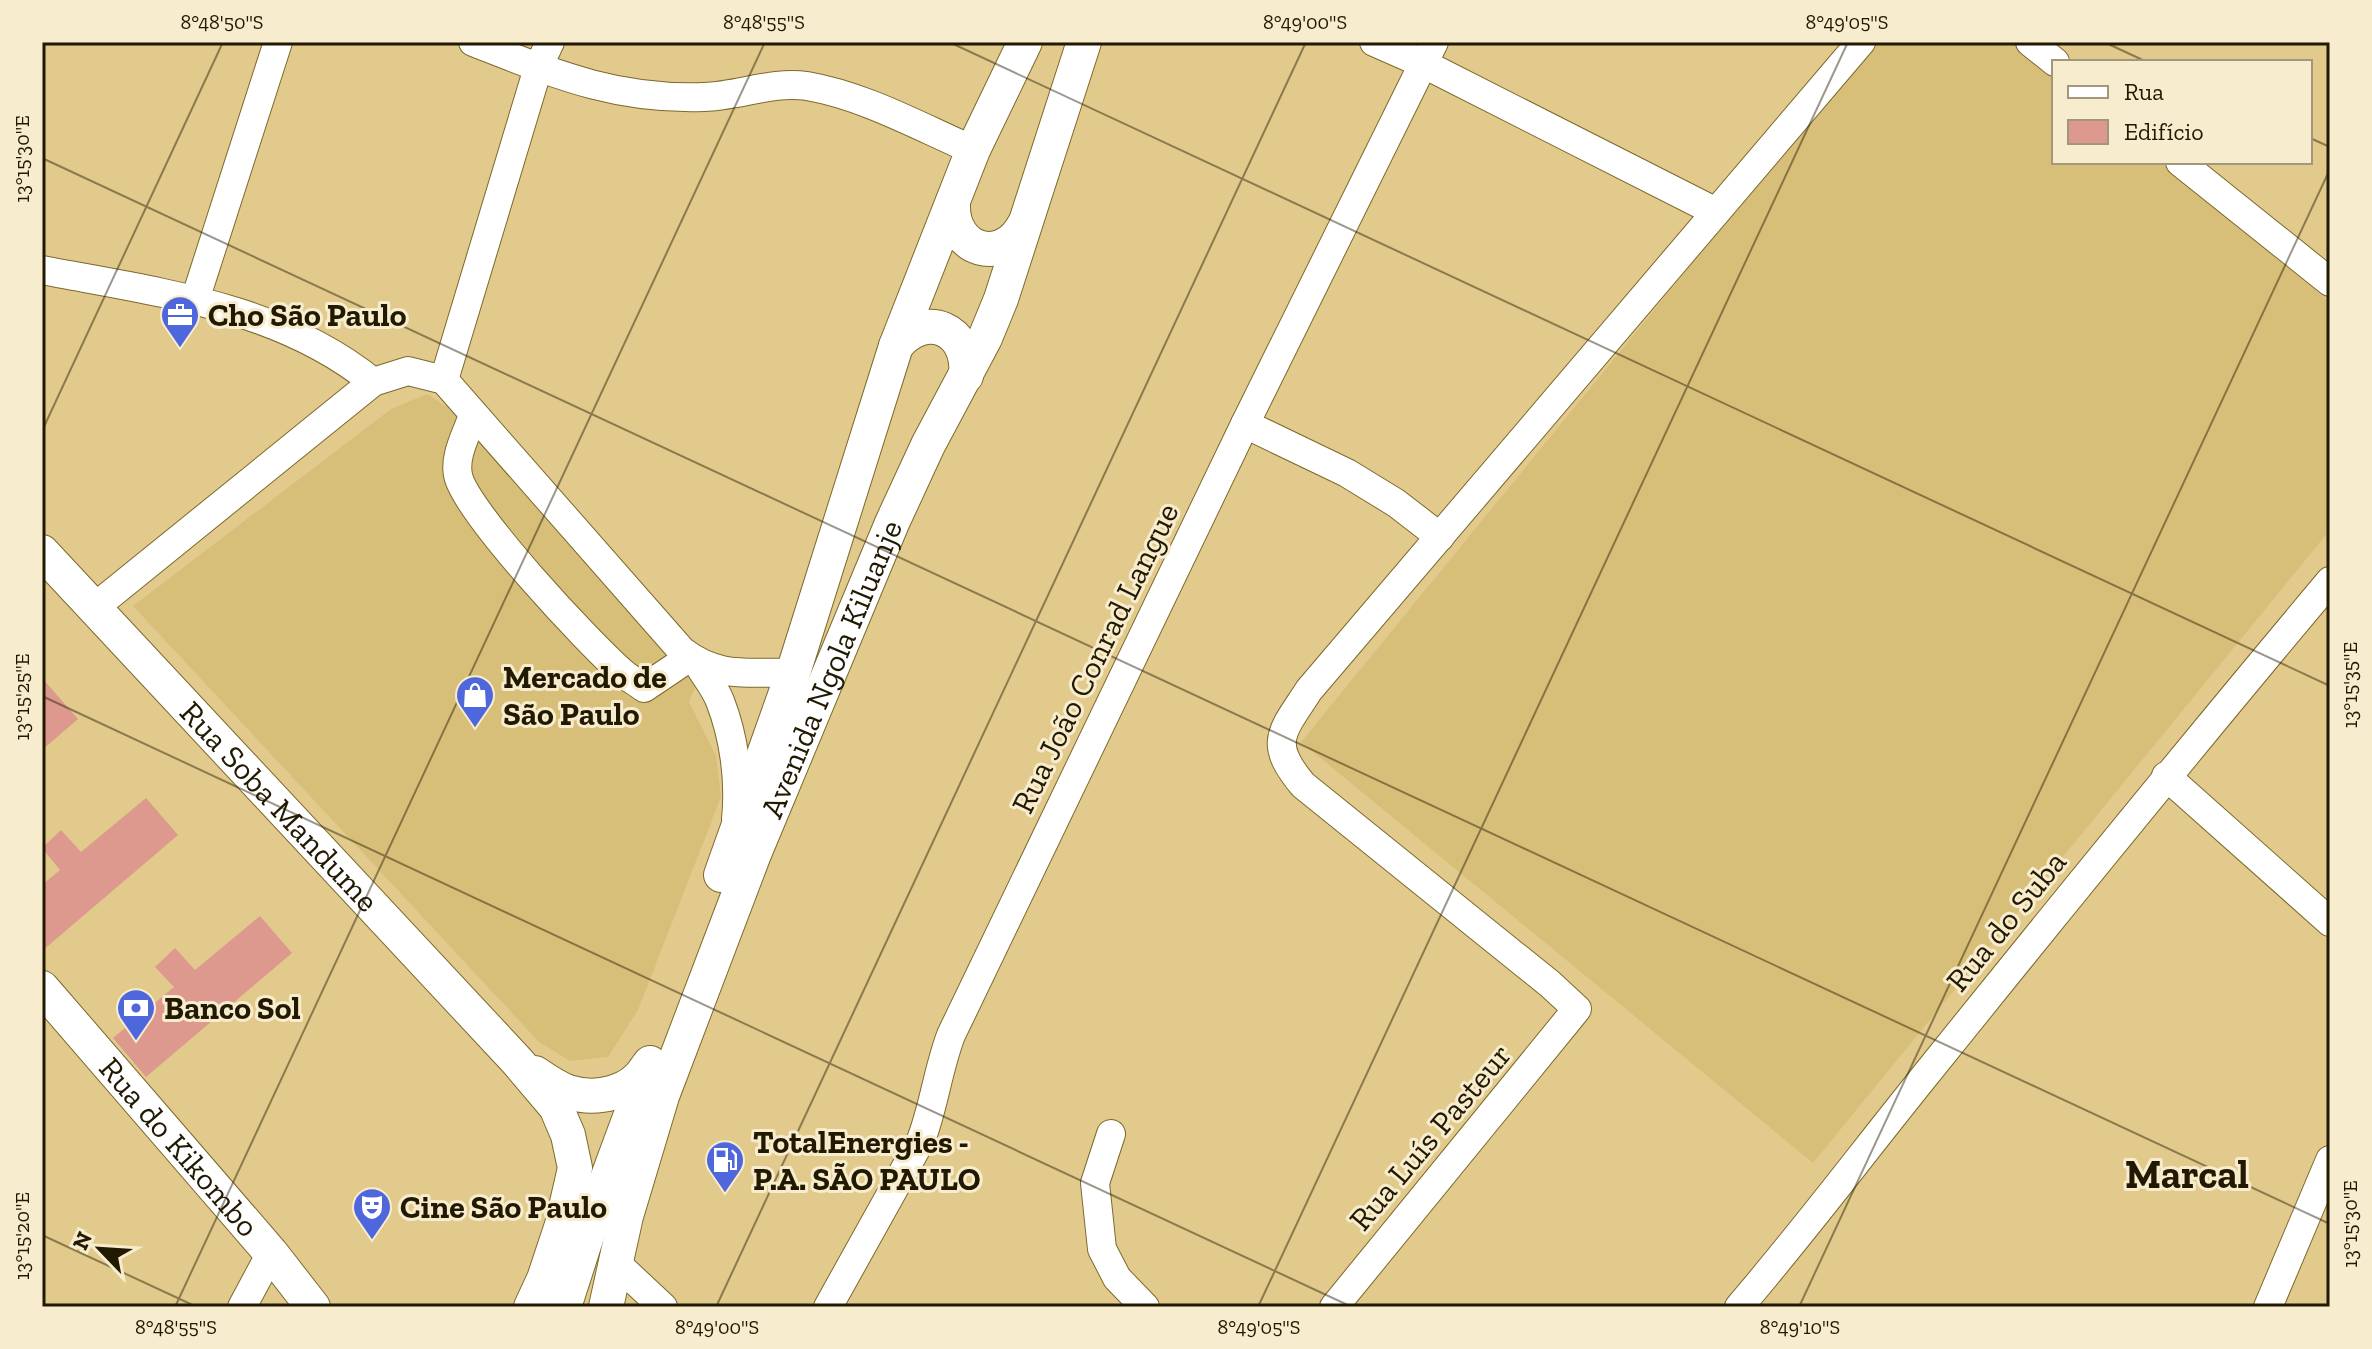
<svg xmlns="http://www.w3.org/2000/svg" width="2372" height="1349" viewBox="0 0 2372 1349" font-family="'Zilla Slab',serif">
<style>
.built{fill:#d8bf79}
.building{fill:#dd998d}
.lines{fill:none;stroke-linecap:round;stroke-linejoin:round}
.minor-casing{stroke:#7d692c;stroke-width:30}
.major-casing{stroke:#7d692c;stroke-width:36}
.minor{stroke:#fff;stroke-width:28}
.major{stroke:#fff;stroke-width:34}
.ticks{fill:none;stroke:#211901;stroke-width:2;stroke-opacity:0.45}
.labels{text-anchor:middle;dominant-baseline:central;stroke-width:6;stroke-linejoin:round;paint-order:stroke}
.poi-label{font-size:32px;font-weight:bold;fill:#211901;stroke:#f7eccd;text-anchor:start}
.street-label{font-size:32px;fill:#211901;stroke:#f7eccd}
.district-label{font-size:40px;font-weight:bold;fill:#211901;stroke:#f7eccd}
.neatline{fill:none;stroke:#211901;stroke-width:3}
.ticks-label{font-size:20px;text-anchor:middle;fill:#211901}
</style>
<rect width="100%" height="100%" fill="#e1ca8c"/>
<g class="built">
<path d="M1873 42H2014L2054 75V162H2160L2330 302V530L1813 1163 1301 742Z"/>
<path d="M427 394 463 417 700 677 689 702 716 756 721 797 638 1010 608 1057 570 1061 539 1042 133 606 391 409Z"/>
</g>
<g class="building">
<path d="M42 678 78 719 42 750Z"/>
<path d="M146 798 178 835 42 951V885L60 870 42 848 61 830 81 852Z"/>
<path d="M260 916 292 953 146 1077 113 1038 174 987 155 967 175 948 195 970Z"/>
</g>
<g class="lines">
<g class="minor-casing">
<g id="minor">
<path d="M473 42C555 74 615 100 704 97 739 96 772 81 807 86 865 96 920 127 973 150"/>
<path d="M1374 42 1424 64 1716 212"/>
<path d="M2030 42 2055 62"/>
<path d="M2180 162 2330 282"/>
<path d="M42 270C156 292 280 306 373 382"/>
<path d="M195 300 278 42"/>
<path d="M444 380 538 68 550 42"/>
<path d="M473 415C467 434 454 455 458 475 464 510 591 646 624 674 630 679 638 683 644 688L690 657"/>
<path d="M1245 424 1347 473 1396 503 1440 537"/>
<path d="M95 607 373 382 408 371 444 380 682 651C720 680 749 671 793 673"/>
<path d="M698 664C705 676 715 688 720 701 734 737 740 780 736 819"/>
<path d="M2166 776 2330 922"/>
<path d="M1111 1134 1095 1183 1102 1249 1117 1278 1145 1307"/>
<path d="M616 1263 663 1307"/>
<path d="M242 1307 271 1253"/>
<path d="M828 1307 921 1140C934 1106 938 1069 951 1035L1245 424 1434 42"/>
<path d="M1334 1307 1577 1009 1550 984 1303 785C1267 742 1282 732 1309 690L1861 42"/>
<path d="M1739 1307C1806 1229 1867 1147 1932 1067 2063 904 2195 742 2330 581"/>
<path d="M2268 1307 2330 1160"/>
</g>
</g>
<g class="major-casing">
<g id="major">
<path d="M953 205C952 251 1002 266 1024 225"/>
<path d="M896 346C925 309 971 329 966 376"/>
<path id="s1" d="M42 552 517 1061 556 1107 568 1135 575 1168 562 1225 544 1279 531 1307"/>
<path d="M721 875 793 673 896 346 973 150 1025 42"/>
<path id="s2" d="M42 988 271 1253 313 1307"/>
<path d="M535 1073C545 1080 557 1088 568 1092 597 1101 632 1093 647 1067"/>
<path d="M564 1307 592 1220 650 1063"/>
<path id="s3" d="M606 1307 626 1216 662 1096 754 854 892 523 928 445 985 338 1001 299 1084 42"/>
</g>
</g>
<use href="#minor" class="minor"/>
<use href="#major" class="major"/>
</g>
<path class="ticks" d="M949 42 2330 686M2104 42 2147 62M2310 138 2330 147M42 158 2330 1224M42 431 223 42M42 696 1352 1307M42 1235 197 1307M175 1307 765 42M716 1307 1306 42M1258 1307 1848 42M1799 1307 2330 169"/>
<defs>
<g id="office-pin" transform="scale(2)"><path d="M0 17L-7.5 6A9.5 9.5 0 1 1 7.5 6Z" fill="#4e67dc" stroke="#f7eccd"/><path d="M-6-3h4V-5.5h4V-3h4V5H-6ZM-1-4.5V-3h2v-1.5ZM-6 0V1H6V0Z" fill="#fff"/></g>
<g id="shop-pin" transform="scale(2)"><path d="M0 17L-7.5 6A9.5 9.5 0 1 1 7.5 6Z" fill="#4e67dc" stroke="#f7eccd"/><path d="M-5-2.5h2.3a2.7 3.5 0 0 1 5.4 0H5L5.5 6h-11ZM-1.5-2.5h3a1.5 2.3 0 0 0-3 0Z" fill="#fff"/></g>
<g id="bank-pin" transform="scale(2)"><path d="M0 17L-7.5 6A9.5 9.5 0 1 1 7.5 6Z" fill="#4e67dc" stroke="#f7eccd"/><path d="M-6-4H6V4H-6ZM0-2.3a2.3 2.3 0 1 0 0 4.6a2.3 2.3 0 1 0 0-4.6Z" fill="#fff"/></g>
<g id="fuel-pin" transform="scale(2)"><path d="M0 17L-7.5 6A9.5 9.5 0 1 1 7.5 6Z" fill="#4e67dc" stroke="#f7eccd"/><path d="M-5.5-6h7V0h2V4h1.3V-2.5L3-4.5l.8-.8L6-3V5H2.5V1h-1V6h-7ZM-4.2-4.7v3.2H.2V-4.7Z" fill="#fff"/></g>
<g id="theatre-pin" transform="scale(2)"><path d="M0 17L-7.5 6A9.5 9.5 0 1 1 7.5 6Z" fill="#4e67dc" stroke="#f7eccd"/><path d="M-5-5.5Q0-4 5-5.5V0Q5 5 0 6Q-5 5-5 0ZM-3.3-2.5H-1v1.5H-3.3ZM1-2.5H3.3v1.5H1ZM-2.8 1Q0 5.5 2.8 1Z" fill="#fff"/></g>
</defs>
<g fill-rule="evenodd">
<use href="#office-pin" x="180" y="315"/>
<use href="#shop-pin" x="475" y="695"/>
<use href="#bank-pin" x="136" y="1008"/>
<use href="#fuel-pin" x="725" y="1160"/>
<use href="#theatre-pin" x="372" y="1207"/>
</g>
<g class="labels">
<g class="poi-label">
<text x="208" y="315">Cho São Paulo</text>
<text x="503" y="677">Mercado de<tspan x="503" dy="37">São Paulo</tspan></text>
<text x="164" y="1008">Banco Sol</text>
<text x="753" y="1142">TotalEnergies -<tspan x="753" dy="37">P.A. SÃO PAULO</tspan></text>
<text x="400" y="1207">Cine São Paulo</text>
</g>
<g class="street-label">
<text transform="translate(1095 658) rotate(-64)">Rua João Conrad Langue</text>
<text stroke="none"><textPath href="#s3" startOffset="678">Avenida Ngola Kiluanje</textPath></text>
<text stroke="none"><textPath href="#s1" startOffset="348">Rua Soba Mandume</textPath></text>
<text transform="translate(2006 921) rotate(-51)">Rua do Suba</text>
<text transform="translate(1430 1137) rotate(-50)">Rua Luís Pasteur</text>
<text stroke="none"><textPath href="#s2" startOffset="210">Rua do Kikombo</textPath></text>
</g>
<g class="district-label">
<text x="2187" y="1174">Marcal</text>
</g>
</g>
<rect width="2372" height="1349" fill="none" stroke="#f7eccd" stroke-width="88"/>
<rect x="2052" y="60" width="260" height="104" fill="#f7eccd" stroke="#a1987b" stroke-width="2"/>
<rect x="2068" y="86" width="40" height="12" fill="#ffffff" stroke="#a1987b" stroke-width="2"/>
<text x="2124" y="100" font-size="24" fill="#211901">Rua</text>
<rect x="2068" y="120" width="40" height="24" fill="#dd998d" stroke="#a1987b" stroke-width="2"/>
<text x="2124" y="140" font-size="24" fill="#211901">Edifício</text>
<g transform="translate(100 1249) rotate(295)" stroke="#f7eccd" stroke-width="6" paint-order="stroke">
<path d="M0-6L14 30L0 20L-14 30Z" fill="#211901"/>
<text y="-12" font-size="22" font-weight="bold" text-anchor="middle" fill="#211901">N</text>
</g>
<rect x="44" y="44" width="2284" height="1261" class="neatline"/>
<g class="ticks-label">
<text x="222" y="29">8°48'50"S</text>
<text x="764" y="29">8°48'55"S</text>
<text x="1305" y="29">8°49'00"S</text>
<text x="1847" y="29">8°49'05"S</text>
<text transform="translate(22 159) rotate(-90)" y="7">13°15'30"E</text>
<text transform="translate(2350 685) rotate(-90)" y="7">13°15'35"E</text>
<text transform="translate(22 697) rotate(-90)" y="7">13°15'25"E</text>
<text transform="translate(2350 1224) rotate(-90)" y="7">13°15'30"E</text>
<text transform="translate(22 1236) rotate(-90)" y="7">13°15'20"E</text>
<text x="176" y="1334">8°48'55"S</text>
<text x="717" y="1334">8°49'00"S</text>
<text x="1259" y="1334">8°49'05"S</text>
<text x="1800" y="1334">8°49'10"S</text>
</g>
</svg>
